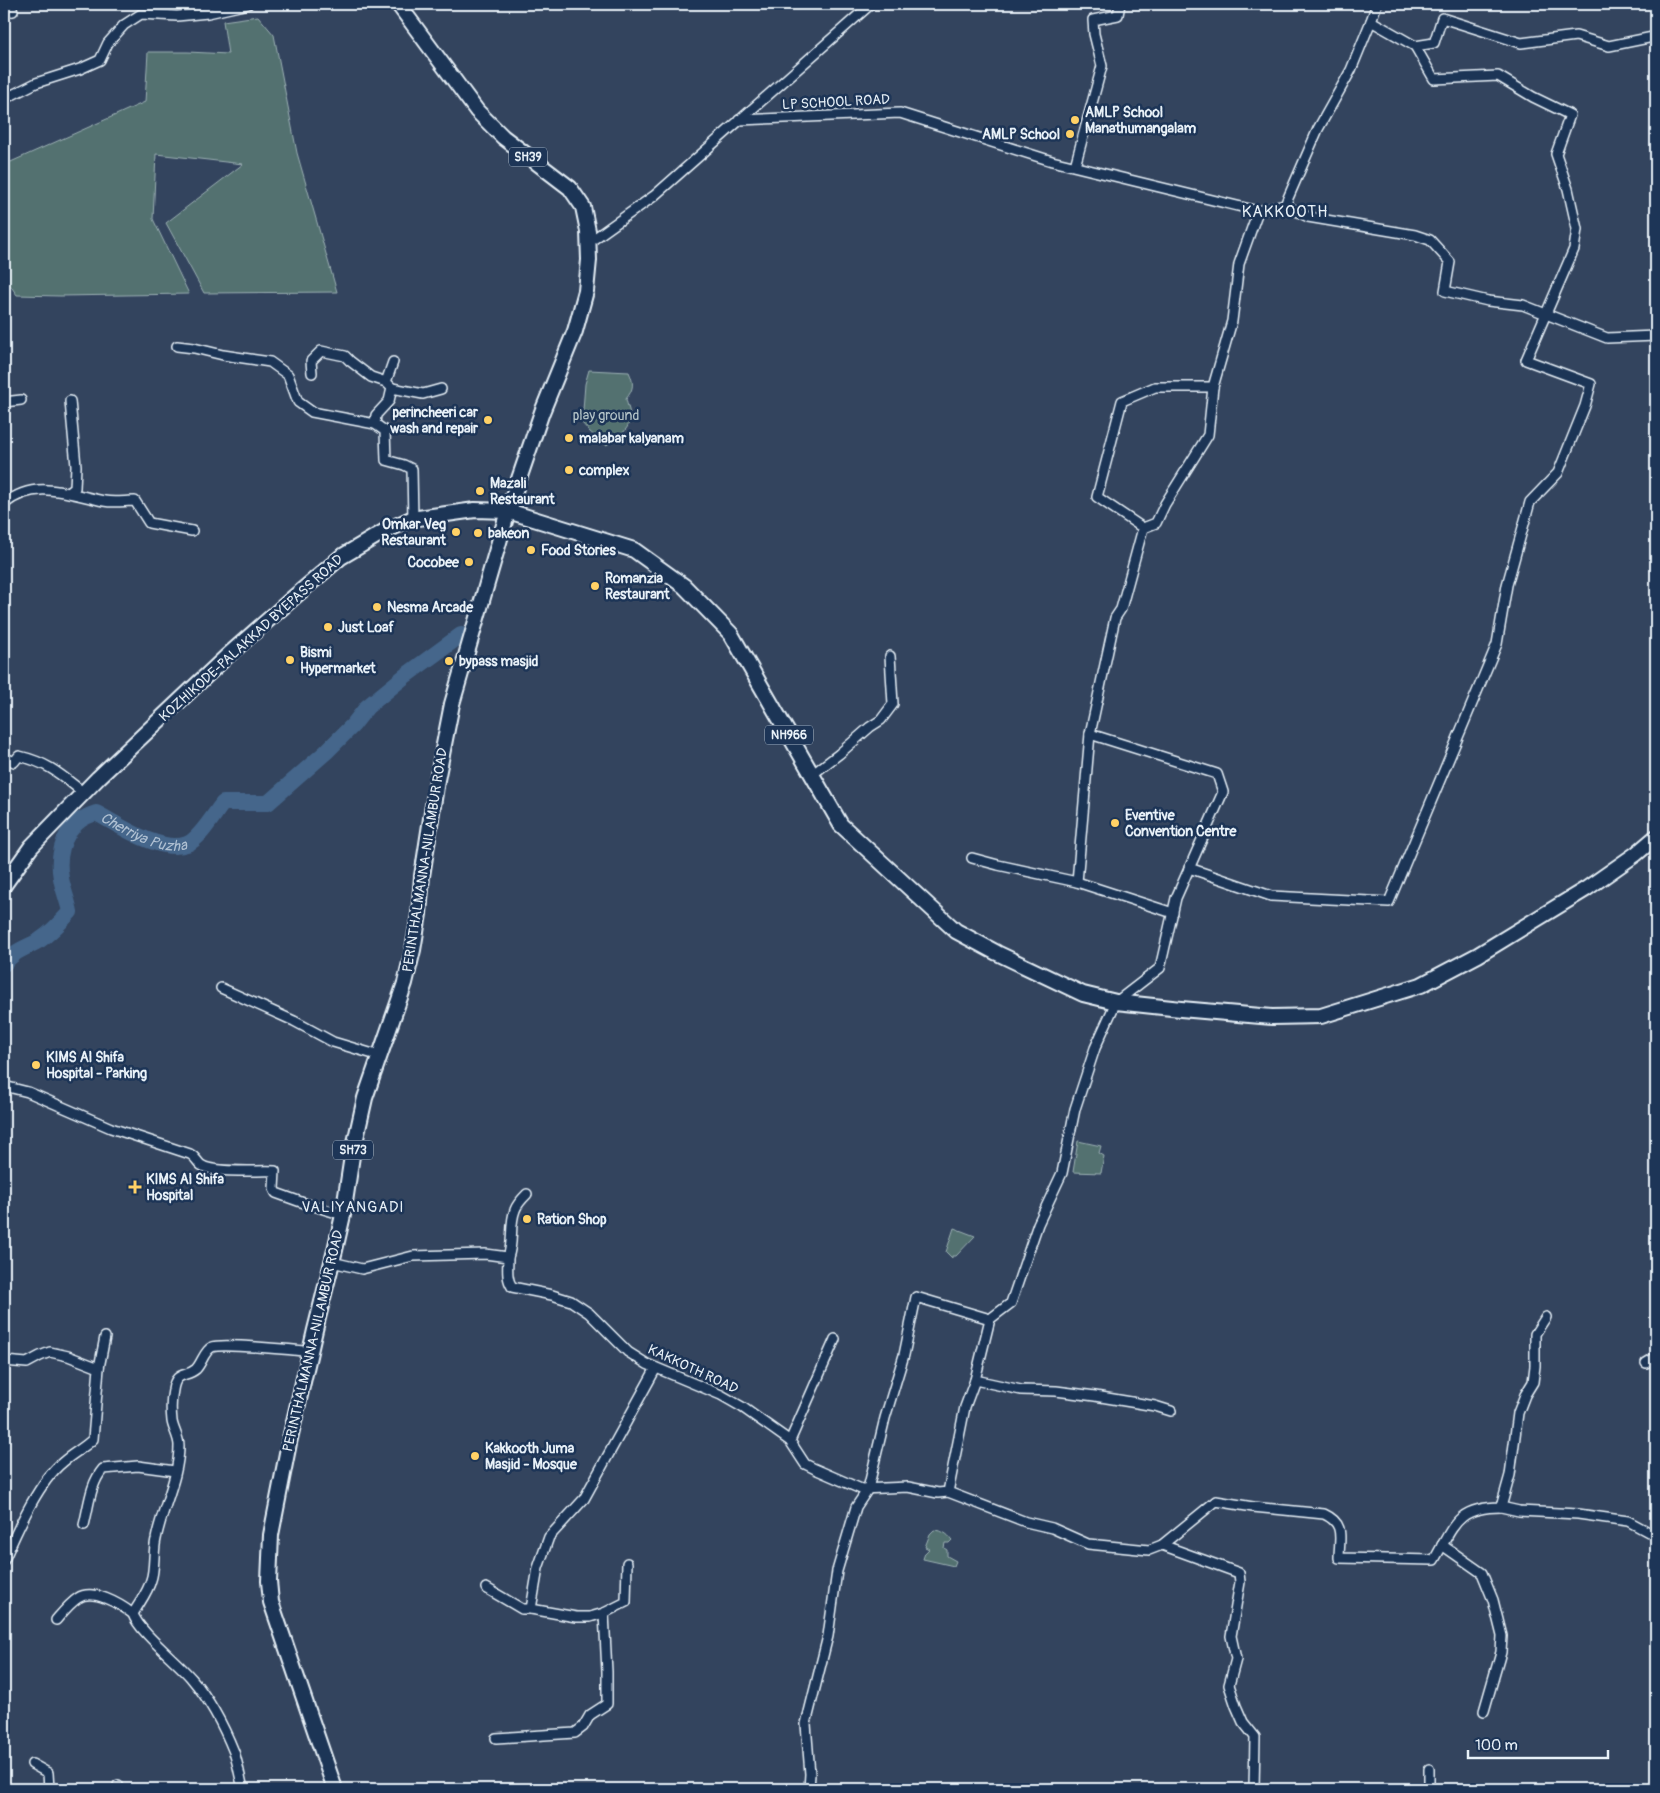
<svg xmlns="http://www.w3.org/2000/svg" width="1660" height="1793" viewBox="0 0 1660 1793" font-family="Pangolin,sans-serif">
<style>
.green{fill:#527170;stroke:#9db1b4}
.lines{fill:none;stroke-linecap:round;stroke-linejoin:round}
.river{stroke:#45668b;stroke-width:16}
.minor-casing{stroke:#e8f1f8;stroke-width:12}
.primary-casing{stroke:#e8f1f8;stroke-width:18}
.trunk-casing{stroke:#e8f1f8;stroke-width:18}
.minor{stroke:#1d3557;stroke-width:9}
.primary{stroke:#1d3557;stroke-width:14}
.trunk{stroke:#1d3557;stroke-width:14}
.poi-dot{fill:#ffd166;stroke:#1d3557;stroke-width:2}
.labels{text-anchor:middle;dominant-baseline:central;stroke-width:5;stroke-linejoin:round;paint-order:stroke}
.shield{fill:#1d3557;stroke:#abb9c8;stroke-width:1}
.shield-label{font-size:12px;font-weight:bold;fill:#e8f1f8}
.street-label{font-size:14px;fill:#e8f1f8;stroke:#1d3557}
.poi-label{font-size:14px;font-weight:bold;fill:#e8f1f8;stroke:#1d3557;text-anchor:start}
.park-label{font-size:14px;fill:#b4c4c8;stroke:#1d3557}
.water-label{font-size:15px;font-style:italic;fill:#afc0d2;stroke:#1d3557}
.neighbourhood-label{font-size:15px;letter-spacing:1px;fill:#e8f1f8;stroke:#1d3557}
.quarter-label{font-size:16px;letter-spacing:1px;fill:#e8f1f8;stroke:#1d3557}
</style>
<rect width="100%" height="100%" fill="#33445e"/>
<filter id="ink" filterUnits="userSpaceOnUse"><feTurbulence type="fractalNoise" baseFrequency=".02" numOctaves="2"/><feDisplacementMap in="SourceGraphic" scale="10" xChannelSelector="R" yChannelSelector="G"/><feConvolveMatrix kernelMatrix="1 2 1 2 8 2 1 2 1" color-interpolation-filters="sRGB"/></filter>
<g filter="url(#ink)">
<g class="green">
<path d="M258 16 274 35 297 153 337 292 204 293 166 223 243 164 156 154 153 219 189 294 60 296 17 295 5 278 4 165 145 102 148 52H188L228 54 223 21Z"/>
<path d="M589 370 629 372C634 383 634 389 626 399 627 405 631 413 630 419 629 430 616 441 606 445L590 432 582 423 585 384Z"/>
<path d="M1078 1141 1101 1146 1099 1153 1104 1156 1101 1173 1073 1172Z"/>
<path d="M954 1228 975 1236 956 1256H952V1258L946 1252Z"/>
<path d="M934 1530C942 1531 947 1533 952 1540L949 1543H945L944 1548 947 1550V1556L956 1561 954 1566 923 1559 925 1553 929 1549 925 1547 930 1534Z"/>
</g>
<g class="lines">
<path class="river" id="s1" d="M4 964C16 949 25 949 40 940 52 932 61 922 70 912 68 901 63 890 61 878 57 858 62 835 78 822 83 818 90 815 96 813 118 824 160 854 187 844 200 839 214 814 223 803H268L326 752 353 725 367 707 405 676 461 635"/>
<g class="minor-casing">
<g id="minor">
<path d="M4 12 13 11"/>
<path d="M1371 21 1377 4"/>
<path d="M4 99 36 83 80 69 100 60 108 43 124 25 141 14 177 16 208 13 248 4"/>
<path d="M739 120 900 113 1052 161 1258 211"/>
<path d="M1075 166 1102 66 1094 34 1093 20 1118 15 1120 4"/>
<path d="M1285 205 1308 217 1415 235 1430 240 1450 262 1445 291 1488 301 1523 305 1607 338 1656 336"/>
<path d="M588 243 654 196 871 4"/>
<path d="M177 346 194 348 223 355 270 362 288 375 298 402 312 412 375 424 385 431 386 460 404 465 412 469 413 519"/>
<path d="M312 373 311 361 321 351 345 356 350 361 371 377 386 382 392 388 389 401 376 415 375 424"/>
<path d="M386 382 393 362"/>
<path d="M392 388 423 394 441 389"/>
<path d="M4 402 21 400"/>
<path d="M70 492 75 488 76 466 70 401"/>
<path d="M4 504C36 478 68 494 104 501 114 503 125 501 135 501L149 523 192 531"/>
<path d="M1143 528 1156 523 1165 504 1208 435 1213 387"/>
<path d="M4 757 14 762 19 756C49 763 61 775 84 793"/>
<path d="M813 774 839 754 870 727 881 720 893 704 890 656"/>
<path d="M972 858 998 865 1077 882 1173 913"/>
<path d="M1189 868 1271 896 1389 902 1497 644 1507 585 1530 502 1558 473 1585 406 1591 384 1526 360 1574 249 1577 229 1568 189 1556 154 1570 115 1533 97 1498 76 1434 79 1415 46"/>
<path d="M1077 882 1090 734"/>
<path d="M221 988 294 1021 333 1042 380 1056"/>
<path d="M4 1086 28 1092 111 1128 190 1154C196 1157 197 1162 201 1165 214 1174 258 1170 275 1171L274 1189 276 1193 301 1202 343 1215"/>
<path d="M508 1257C514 1242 509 1225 515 1210 517 1204 522 1199 527 1194"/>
<path d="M332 1262 362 1269 413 1256 485 1254 508 1257C508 1268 506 1278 512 1287L552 1295 571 1301 589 1313 628 1352 647 1364 721 1395 742 1407 790 1441 805 1464 815 1469 861 1489 908 1487 938 1493 948 1492 965 1407 975 1380 990 1319"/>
<path d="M990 1319 1011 1303 1038 1224 1062 1173 1075 1109 1095 1048 1116 1002 1160 968 1176 898 1223 792 1217 774 1090 734 1115 618 1121 609 1143 528 1097 497 1122 401 1155 387H1213L1232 321 1239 264 1258 211 1285 205 1318 129 1351 70 1371 21 1415 46 1434 43 1442 18 1521 43 1576 36 1609 46 1653 37 1656 38"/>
<path d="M4 1361 27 1363 40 1356 50 1352 68 1356 99 1368 93 1439C84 1448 73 1453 63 1462 38 1482 17 1531 4 1560"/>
<path d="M1646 1363 1656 1357"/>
<path d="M99 1368 105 1337"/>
<path d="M975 1380 1021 1390 1056 1391 1095 1396 1155 1406 1171 1411"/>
<path d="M790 1441 835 1339"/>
<path d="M948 1492 1026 1522 1052 1528 1088 1544 1149 1550 1162 1545 1216 1501 1253 1507 1324 1514C1346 1524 1339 1538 1339 1558L1434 1560C1454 1526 1456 1507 1501 1507L1510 1475 1518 1413 1525 1395 1533 1382 1535 1366V1334L1546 1317"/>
<path d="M1501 1507 1519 1511 1578 1514 1628 1521 1656 1536"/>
<path d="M84 1525C89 1506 90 1484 103 1469L138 1466 175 1471"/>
<path d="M1162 1545 1239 1573 1240 1582 1231 1636 1236 1659 1229 1685 1236 1706 1243 1722 1255 1737 1254 1789"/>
<path d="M1442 1545 1482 1573 1493 1600 1502 1636 1501 1652 1484 1711"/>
<path d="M486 1588 522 1609H531L576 1617H590L604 1613 626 1602 627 1563"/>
<path d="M531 1609 538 1568 549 1537 584 1499 656 1368"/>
<path d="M56 1620C62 1613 70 1603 78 1598 93 1588 120 1604 133 1614"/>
<path d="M496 1738 575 1733 583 1727 590 1715 607 1704V1672L604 1613"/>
<path d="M32 1764 48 1773 49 1789"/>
<path d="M1429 1769V1789"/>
<path d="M118 1785 119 1789"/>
<path d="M243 1789C240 1777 238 1764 234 1752 224 1727 209 1699 192 1679 178 1662 139 1632 133 1614 139 1603 148 1592 151 1580 155 1570 153 1551 156 1539 162 1508 179 1478 179 1446 179 1437 173 1429 172 1421 171 1412 171 1399 173 1390 176 1370 186 1378 196 1369 202 1363 204 1351 212 1347 221 1343 296 1350 311 1352"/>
<path d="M809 1789 810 1774 806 1724 828 1636 837 1571 856 1507 868 1489 885 1418 904 1355 916 1297 990 1319"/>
</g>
</g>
<g class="primary-casing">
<path id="primary" d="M335 1789 271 1602 269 1581 271 1535 289 1443 315 1330 335 1250 343 1215 352 1156 365 1098 405 983 413 950 419 914 422 876 437 780 452 704 508 511 542 412 575 331 586 291 589 260 588 231 583 207 570 188 503 137 477 111 398 4"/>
</g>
<g class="trunk-casing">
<path id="trunk" d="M4 885 31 847 98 778 226 657 293 598 341 557 385 531 411 519 475 510 508 511 634 550 684 586 731 634 841 825 956 931 997 953 1083 994 1116 1002 1181 1009 1272 1017 1321 1016 1421 985 1478 955 1586 889 1636 854 1656 837"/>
</g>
<use href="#minor" class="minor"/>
<use href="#primary" class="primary"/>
<use href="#trunk" class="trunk"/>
</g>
</g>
<g class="poi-dot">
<circle cx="1075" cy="120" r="5"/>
<circle cx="1070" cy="134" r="5"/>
<circle cx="488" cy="420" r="5"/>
<circle cx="569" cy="438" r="5"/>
<circle cx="569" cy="470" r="5"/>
<circle cx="480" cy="491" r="5"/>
<circle cx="456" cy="532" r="5"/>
<circle cx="478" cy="533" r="5"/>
<circle cx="531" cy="550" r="5"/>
<circle cx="469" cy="562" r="5"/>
<circle cx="595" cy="586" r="5"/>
<circle cx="377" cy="607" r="5"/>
<circle cx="328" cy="627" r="5"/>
<circle cx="290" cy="660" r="5"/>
<circle cx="449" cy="661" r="5"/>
<circle cx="1115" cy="823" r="5"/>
<circle cx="36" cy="1065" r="5"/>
<path d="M132.5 1179.5h5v5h5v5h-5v5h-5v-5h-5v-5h5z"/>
<circle cx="527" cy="1219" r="5"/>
<circle cx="475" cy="1456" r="5"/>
</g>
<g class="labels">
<g class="shield">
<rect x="509" y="147.5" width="38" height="19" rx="4"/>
<rect x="765" y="725.5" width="48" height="19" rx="4"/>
<rect x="333" y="1140.5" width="40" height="19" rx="4"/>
</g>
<g class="shield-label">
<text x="528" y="157">SH39</text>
<text x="789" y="735">NH966</text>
<text x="353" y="1150">SH73</text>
</g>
<g class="street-label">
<text transform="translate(836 102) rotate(-3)">LP SCHOOL ROAD</text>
<text transform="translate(251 638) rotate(-42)">KOZHIKODE-PALAKKAD BYEPASS ROAD</text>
<text transform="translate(425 860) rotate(-81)">PERINTHALMANNA-NILAMBUR ROAD</text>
<text transform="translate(313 1341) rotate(-77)">PERINTHALMANNA-NILAMBUR ROAD</text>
<text transform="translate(693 1369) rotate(25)">KAKKOTH ROAD</text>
</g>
<g class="poi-label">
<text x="1085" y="112">AMLP School<tspan x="1085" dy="16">Manathumangalam</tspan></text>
<text x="1060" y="134" text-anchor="end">AMLP School</text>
<text x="478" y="412" text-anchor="end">perincheeri car<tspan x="478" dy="16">wash and repair</tspan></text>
<text x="579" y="438">malabar kalyanam</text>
<text x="579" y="470">complex</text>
<text x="490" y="483">Mazali<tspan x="490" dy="16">Restaurant</tspan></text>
<text x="446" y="524" text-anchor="end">Omkar Veg<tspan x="446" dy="16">Restaurant</tspan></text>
<text x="488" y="533">bakeon</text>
<text x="541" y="550">Food Stories</text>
<text x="459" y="562" text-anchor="end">Cocobee</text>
<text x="605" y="578">Romanzia<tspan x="605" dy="16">Restaurant</tspan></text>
<text x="387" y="607">Nesma Arcade</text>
<text x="338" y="627">Just Loaf</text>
<text x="300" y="652">Bismi<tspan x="300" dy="16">Hypermarket</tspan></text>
<text x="459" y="661">bypass masjid</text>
<text x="1125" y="815">Eventive<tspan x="1125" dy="16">Convention Centre</tspan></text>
<text x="46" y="1057">KIMS Al Shifa<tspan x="46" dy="16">Hospital - Parking</tspan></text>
<text x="146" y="1179">KIMS Al Shifa<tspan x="146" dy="16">Hospital</tspan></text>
<text x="537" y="1219">Ration Shop</text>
<text x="485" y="1448">Kakkooth Juma<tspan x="485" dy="16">Masjid - Mosque</tspan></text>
</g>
<g class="park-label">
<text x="606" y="415">play ground</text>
</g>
<g class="water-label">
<text stroke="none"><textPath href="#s1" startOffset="254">Cherriya Puzha</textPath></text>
</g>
<g class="neighbourhood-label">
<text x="353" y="1207">VALIYANGADI</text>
</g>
<g class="quarter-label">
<text x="1285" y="212">KAKKOOTH</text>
</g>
</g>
<rect width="1660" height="1793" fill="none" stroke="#1d3557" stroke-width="20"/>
<rect x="10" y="10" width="1640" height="1773" fill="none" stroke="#e8f1f8" stroke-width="2" filter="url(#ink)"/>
<path d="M1468 1750v8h140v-8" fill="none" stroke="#e8f1f8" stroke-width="2.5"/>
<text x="1475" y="1750" font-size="15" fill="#e8f1f8" stroke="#1d3557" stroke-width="4" paint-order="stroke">100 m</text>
</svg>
